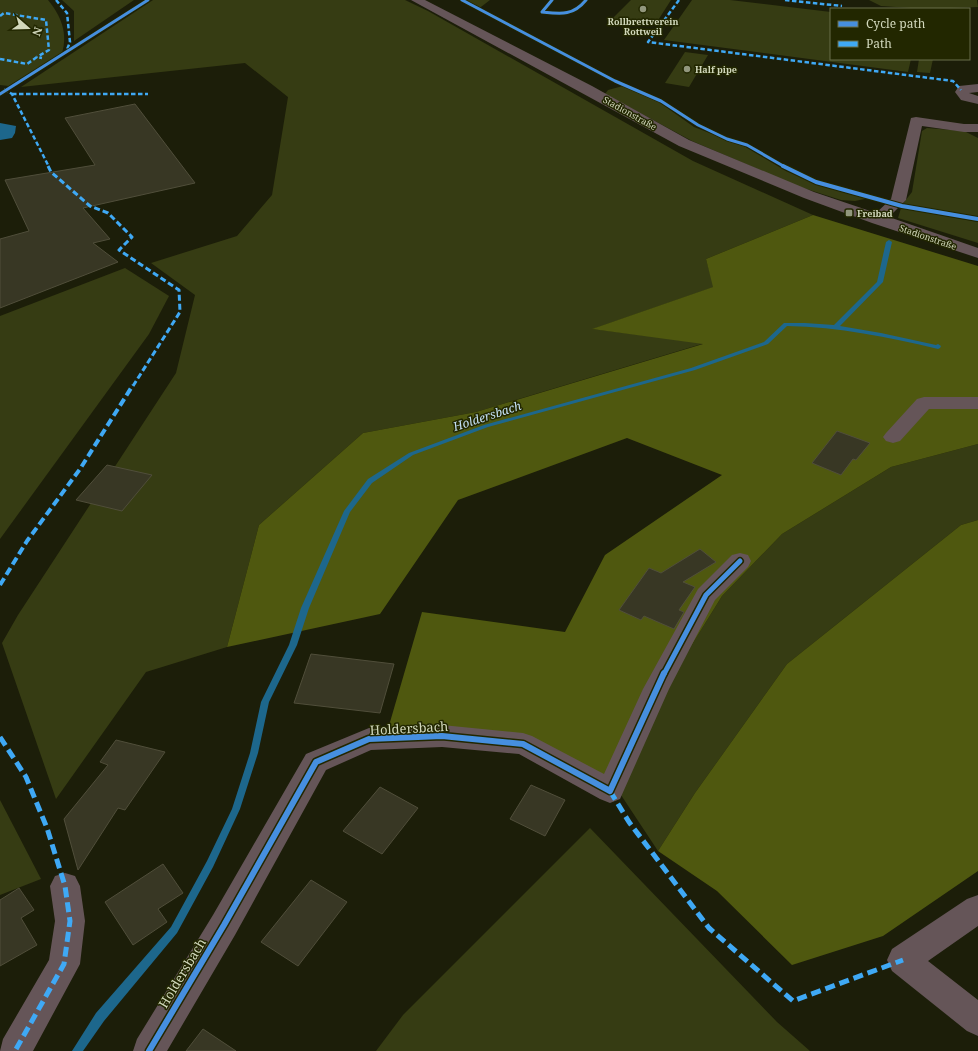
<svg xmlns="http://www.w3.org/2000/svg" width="978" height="1051" viewBox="0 0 978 1051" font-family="'Noto Serif',serif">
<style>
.green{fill:#363c13}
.forest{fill:#4f580f}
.water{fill:#1d678c}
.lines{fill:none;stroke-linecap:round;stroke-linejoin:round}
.stream{fill:#1d678c;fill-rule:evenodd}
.building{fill:#383724;stroke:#504e3a}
.minor{fill:#655558;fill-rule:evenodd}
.quiet-far3{stroke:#3fa9f5;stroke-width:2.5;stroke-dasharray:4.5 2.5;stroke-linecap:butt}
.quiet-far2{stroke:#3fa9f5;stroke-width:3;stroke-dasharray:6 3;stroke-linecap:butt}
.quiet-far1{stroke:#3fa9f5;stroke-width:4;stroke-dasharray:8 4;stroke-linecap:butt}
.quiet{stroke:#3fa9f5;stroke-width:5;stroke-dasharray:10 5;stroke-linecap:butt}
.cycleway-far3-casing{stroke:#222700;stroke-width:4.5}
.cycleway-far2-casing{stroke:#222700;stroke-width:6}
.cycleway-far1-casing{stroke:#222700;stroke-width:8}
.cycleway-casing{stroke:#222700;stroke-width:9}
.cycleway-far3{stroke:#468fdf;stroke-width:3}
.cycleway-far2{stroke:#468fdf;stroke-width:4}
.cycleway-far1{stroke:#468fdf;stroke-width:5}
.cycleway{stroke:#468fdf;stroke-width:6}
.poi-dot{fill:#92977d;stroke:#222700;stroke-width:1.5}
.labels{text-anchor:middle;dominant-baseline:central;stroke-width:3;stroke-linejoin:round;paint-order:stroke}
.far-poi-label{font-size:9px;font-weight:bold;fill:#d2d8bc;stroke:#222700;text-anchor:start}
.far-street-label{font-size:9px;fill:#d2d8bc;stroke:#222700}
.water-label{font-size:12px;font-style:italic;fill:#c4e0f3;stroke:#222700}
.near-street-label{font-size:13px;fill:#d2d8bc;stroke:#222700}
</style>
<rect width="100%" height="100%" fill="#1c1e09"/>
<g class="green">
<path d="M0 0H48C61 16 68 33 62 53L9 86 0 85Z"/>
<path d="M62 0H134L74 41V11Z"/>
<path d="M153 0H405L428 11 693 161 813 215 706 259 714 287 593 329 705 343 476 412 363 433 259 525 227 647 146 672 56 799 2 643 18 615 176 373 195 295 151 263 237 236 272 195 288 97 245 63 21 87Z"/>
<path d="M464 0H490L477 10 463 2Z"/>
<path d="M631 0H671L655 25 612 19Z"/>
<path d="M692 0H730L831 12V59H911L908 72 664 40Z"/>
<path d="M869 0H977L978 7 925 9 881 6Z"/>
<path d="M685 52 708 55 689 87 665 83Z"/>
<path d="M919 59H933L930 73 917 72Z"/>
<path d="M623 86 659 102 694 127 744 146 786 171 817 184 869 198 855 201 841 200 797 186 692 141 605 94 608 90Z"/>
<path d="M927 128 964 131 978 138V217L902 205 912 192 922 131Z"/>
<path d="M901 208 978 222V243L898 218Z"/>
<path d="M125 268 169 296 149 334 0 539V316Z"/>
<path d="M978 444V520L961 525 787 664 695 793 658 851 619 792 662 693 722 596 782 534 891 467Z"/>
<path d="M0 800 41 879 0 895Z"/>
<path d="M590 828 777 1022 810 1051H376L403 1015Z"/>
</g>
<g class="forest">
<path d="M813 215 978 266V444L891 467 782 534 722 596 662 693 619 792 522 738 388 729 422 612 565 632 605 555 722 475 627 438 458 500 380 614 227 647 259 525 363 433 476 412 703 344 592 329 713 287 706 259Z"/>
<path d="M978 520V871L883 936 792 965 717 891 658 851 695 793 787 664 961 525Z"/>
</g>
<path class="water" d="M0 123 16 126 15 133 12 138 0 140Z"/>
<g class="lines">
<path class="stream" d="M889 240 892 242 883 282 840 326 881 333 936 345 938 344 941 346 940 348 938 349C888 337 839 327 787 326L768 344 695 370 488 427 413 455 372 483 350 512 309 608 297 645 269 702 258 753 240 809 213 867 177 933 104 1021 83 1051H72L96 1013 171 927 207 861 232 809 250 753 261 702 289 645 301 608 344 511 368 479 409 453 484 425 691 368 764 342 784 323H805L834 325 877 282 886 242Z"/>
</g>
<g class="building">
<path d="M135 104 195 183 83 208 110 239 93 243 118 262 0 308V239L29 231 5 180 95 165 65 118Z"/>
<path d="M837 431 870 443 856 460 853 459 841 475 812 463Z"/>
<path d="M107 465 152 475 122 511 76 500Z"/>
<path d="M700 549 716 562 683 582 695 587 679 610 684 612 674 629 644 616 641 620 619 610 649 568 661 573Z"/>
<path d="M311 654 394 664 380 713 294 703Z"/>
<path d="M116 740 165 752 125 810 118 808 78 870 64 819 108 765 100 762Z"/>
<path d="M531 785 565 800 545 836 510 819Z"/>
<path d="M380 787 418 808 382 854 343 831Z"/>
<path d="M163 864 183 893 158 909 167 922 133 945 105 902Z"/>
<path d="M311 880 347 902 298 966 261 942Z"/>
<path d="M19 888 34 910 21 918 37 945 0 966V900Z"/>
<path d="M203 1029 236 1051H186Z"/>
</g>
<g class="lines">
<g class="minor">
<path d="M411 0H425L592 86 689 140 814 192 876 213 891 199 911 118 916 117 964 124H978V132H964L922 126 906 200 889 217 978 248V258L872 223 804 198 679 146Z"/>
<path d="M978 84V92L969 93 978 96V104L961 100 955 92 959 86Z"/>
<path d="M924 397H978V409H929L900 441 893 443 886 441 883 437 886 433 917 399Z"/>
<path d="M740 553 748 555 751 561 748 567 715 600 669 689 620 799 610 803 600 799 519 754 442 747 371 750 326 770 235 935 167 1051H133L137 1039 213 915 306 754 369 728 442 725 523 733 532 736 604 774 643 689 698 589 732 555Z"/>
<path d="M65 873 75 876 80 886 85 921 80 964 33 1051H0L3 1039 49 960 55 921 50 886 55 876Z"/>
<path d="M978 895V926L928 961 978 1000V1036L967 1031 892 971 887 960 892 949 967 899Z"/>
</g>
<g class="quiet-far3">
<path d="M56 0 67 13 70 42 66 52"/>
<path d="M679 0 648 42 953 81 961 90"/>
<path d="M785 0 842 6"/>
<path d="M0 16 4 13 46 20 49 50 37 57"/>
<path d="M0 59 27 64 37 57 42 58"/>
<path d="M4 89 12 94 49 167"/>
<path d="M12 94H148"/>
</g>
<path class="quiet-far2" d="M48 166 51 172 90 206 108 213 132 237 119 250 179 290 180 312 133 386"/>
<path class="quiet-far1" d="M0 585 27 541 80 469 133 385"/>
<g class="quiet">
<path d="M0 737 26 777 47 828 65 886 70 921 64 964 15 1051"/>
<path d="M610 791 629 822 709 928 793 1001 903 960"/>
</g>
<g class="cycleway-far3-casing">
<g id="cycleway-far3">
<path d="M462 0 615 81 661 101 698 125 727 139 747 145 785 167"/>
<path d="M552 0 542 12C561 14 573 16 586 0"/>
<path d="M0 94 148 0"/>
</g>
</g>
<g class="cycleway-far2-casing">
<path id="cycleway-far2" d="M783 166 816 182 902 206 978 219"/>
</g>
<g class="cycleway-far1-casing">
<path id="cycleway-far1" d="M664 674 706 595 740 561"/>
</g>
<g class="cycleway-casing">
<path id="cycleway" d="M149 1051 224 925 316 762 369 739 442 736 523 744 610 791 664 673"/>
</g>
<use href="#cycleway-far3" class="cycleway-far3"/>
<use href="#cycleway-far2" class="cycleway-far2"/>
<use href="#cycleway-far1" class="cycleway-far1"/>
<use href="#cycleway" class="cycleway"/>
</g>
<g class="poi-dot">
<circle cx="643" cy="9" r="4"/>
<circle cx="687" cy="69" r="4"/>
<rect x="845" y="209" width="8" height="8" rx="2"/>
</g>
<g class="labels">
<g class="far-poi-label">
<text x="643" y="21" text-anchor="middle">Rollbrettverein<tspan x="643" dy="10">Rottweil</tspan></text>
<text x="695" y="69">Half pipe</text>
<text x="857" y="213">Freibad</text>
</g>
<g class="far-street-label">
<text transform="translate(630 113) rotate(29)">Stadionstraße</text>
<text transform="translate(928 237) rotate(19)">Stadionstraße</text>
</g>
<g class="water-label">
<text transform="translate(487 416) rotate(-18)">Holdersbach</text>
</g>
<g class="near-street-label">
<text transform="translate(409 728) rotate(-3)">Holdersbach</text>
<text transform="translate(182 973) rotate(-59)">Holdersbach</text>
</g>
</g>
<rect x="830" y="8" width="140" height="52" fill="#222700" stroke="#686e4b"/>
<rect x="838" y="21" width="20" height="6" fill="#468fdf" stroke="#686e4b"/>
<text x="866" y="28" font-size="12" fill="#d2d8bc">Cycle path</text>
<rect x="838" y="41" width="20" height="6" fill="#3fa9f5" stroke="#686e4b"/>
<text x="866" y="48" font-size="12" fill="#d2d8bc">Path</text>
<g transform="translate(28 28) rotate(110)" stroke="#222700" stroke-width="3" paint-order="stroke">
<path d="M0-3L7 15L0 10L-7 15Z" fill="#d2d8bc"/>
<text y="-6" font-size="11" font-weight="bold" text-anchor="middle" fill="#d2d8bc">N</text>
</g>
</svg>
